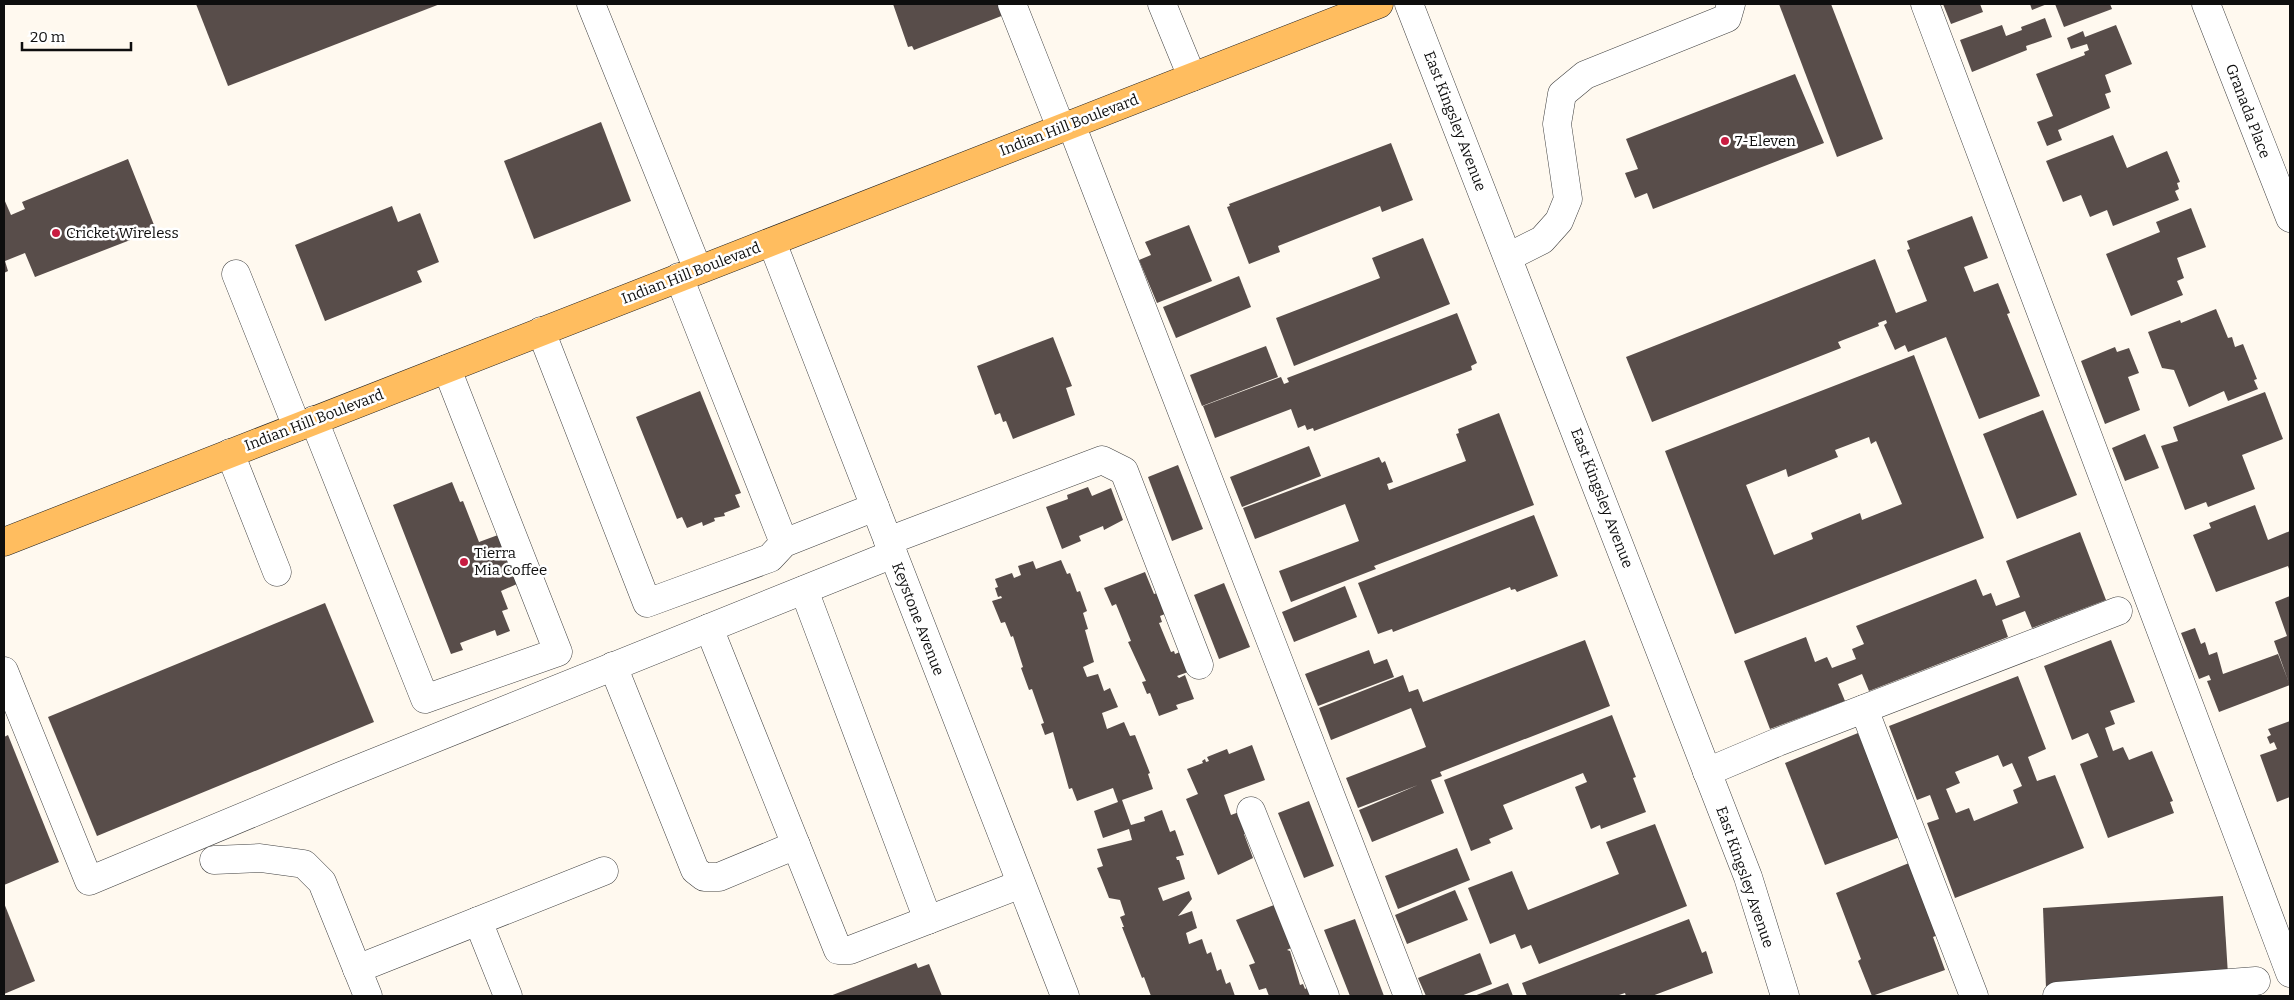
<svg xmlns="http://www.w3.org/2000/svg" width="2294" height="1000" viewBox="0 0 2294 1000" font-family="Bitter,serif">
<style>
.building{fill:#584d4a;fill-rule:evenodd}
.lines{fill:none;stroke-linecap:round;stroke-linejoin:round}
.minor-casing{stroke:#414141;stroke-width:29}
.major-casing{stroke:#1f1f1f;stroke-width:29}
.minor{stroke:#fff;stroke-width:28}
.major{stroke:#ffbd5f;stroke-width:28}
.poi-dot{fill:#c81c41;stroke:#fff;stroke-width:2}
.labels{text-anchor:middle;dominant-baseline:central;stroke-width:5;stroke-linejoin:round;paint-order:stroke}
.street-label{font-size:15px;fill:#0e0e0e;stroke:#fff}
.poi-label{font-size:15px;fill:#0e0e0e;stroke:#fff;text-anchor:start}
</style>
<rect width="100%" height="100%" fill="#fff9ef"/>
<g class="building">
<path d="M196 4H440L228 86Z"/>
<path d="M893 4H1000L1004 15 914 50 912 46 908 47Z"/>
<path d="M1779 4H1831L1883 139 1837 157Z"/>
<path d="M1943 4H1980L1983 12 1951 24Z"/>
<path d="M2030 4H2047L2032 10Z"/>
<path d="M2055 4H2110L2112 9 2064 27Z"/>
<path d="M2045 18 2052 37 2026 46 2027 50 1972 72 1960 40 2002 25 2006 36 2022 30 2021 27Z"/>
<path d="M2116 25 2132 64 2105 75 2111 92 2105 94 2110 108 2058 130 2062 140 2047 146 2037 122 2053 116 2036 74 2085 55 2084 52 2089 50 2087 44 2071 49 2067 38 2083 31 2085 37Z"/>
<path d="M1795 74 1824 143 1653 209 1647 193 1635 198 1625 173 1638 169 1626 139Z"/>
<path d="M601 122 631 201 534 239 504 161Z"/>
<path d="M2113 135 2127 168 2167 151 2180 182 2177 183 2179 189 2175 191 2179 200 2113 226 2107 210 2090 217 2081 195 2063 202 2046 161Z"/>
<path d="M1391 143 1413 200 1382 212 1380 206 1278 246 1280 252 1249 264 1227 207 1230 206 1229 204Z"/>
<path d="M128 159 156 230 35 277 25 253 5 261 8 271 4 273V199L11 215 25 209 22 202Z"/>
<path d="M392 206 398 222 420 213 439 262 417 271 422 282 325 321 295 245Z"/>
<path d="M2191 208 2206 247 2177 258 2184 278 2177 281 2183 295 2131 316 2106 254 2160 232 2156 222Z"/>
<path d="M1972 216 1988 258 1964 267 1974 292 1998 283 2010 313 2007 314 2040 396 1979 419 1946 337 1908 352 1905 345 1895 350 1884 325 1887 323 1886 320 1878 323 1879 326 1838 342 1841 348 1652 422 1626 357 1875 259 1896 313 1927 301 1907 250 1910 249 1907 241Z"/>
<path d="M1189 225 1212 281 1157 303 1139 260 1151 255 1145 242Z"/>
<path d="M1423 238 1450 304 1294 366 1276 318 1380 278 1372 258Z"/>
<path d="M1239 276 1251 307 1176 338 1163 307Z"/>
<path d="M2216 309 2228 338 2232 337 2235 347 2243 344 2257 379 2254 380 2258 389 2228 401 2224 391 2189 407 2174 370 2162 368 2148 332 2180 320 2181 323Z"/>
<path d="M1457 313 1477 363 1471 366 1472 370 1314 431 1313 428 1307 430 1305 425 1298 428 1291 409 1215 438 1203 406 1281 377 1284 384 1289 382 1287 378Z"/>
<path d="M1053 337 1072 386 1066 388 1075 415 1013 439 1006 421 1003 422 1000 413 995 415 977 366Z"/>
<path d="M1266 346 1278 377 1202 406 1190 375Z"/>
<path d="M2115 347 2117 352 2129 348 2139 373 2128 377 2140 410 2105 424 2081 361Z"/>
<path d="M1914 355 1984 538 1735 634 1665 451ZM1869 437 1871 444 1876 441 1902 504 1862 520 1860 513 1811 533 1813 539 1774 555 1746 485 1786 469 1788 477 1838 457 1835 450Z"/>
<path d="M700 391 741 493 735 495 740 507 724 513 725 516 714 518 715 521 703 526 702 522 687 528 682 517 677 519 636 417Z"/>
<path d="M2265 392 2283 439 2242 455 2255 489 2208 507 2206 502 2185 510 2161 446 2178 441 2173 427Z"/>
<path d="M2043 410 2077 495 2017 519 1983 434Z"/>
<path d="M1499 413 1534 505 1374 566 1376 569 1291 602 1279 571 1359 541 1345 504 1255 539 1243 508 1379 457 1382 463 1385 461 1393 482 1387 484 1389 490 1466 461 1456 434 1459 433 1458 429Z"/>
<path d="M2145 434 2159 468 2125 481 2112 448Z"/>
<path d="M1309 446 1321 476 1242 507 1230 477Z"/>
<path d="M1178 465 1203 529 1172 541 1148 477Z"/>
<path d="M452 482 460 502 463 501 479 542 498 535 517 584 501 591 508 609 502 611 510 631 497 636 495 630 460 643 463 650 451 654 393 505Z"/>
<path d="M1088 487 1092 496 1111 488 1123 520 1104 530 1103 526 1079 536 1081 541 1062 549 1046 507 1068 499 1067 495Z"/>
<path d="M2255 505 2268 540 2290 531V572L2288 566 2216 592 2193 535 2211 528 2209 523Z"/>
<path d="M1534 515 1558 576 1517 592 1515 589 1511 590 1510 587 1393 632 1392 629 1378 634 1358 583Z"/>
<path d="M2080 532 2106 600 2032 628 2025 611 2002 620 2008 637 1869 691 1862 674 1838 684 1845 701 1770 729 1744 661 1806 637 1815 662 1827 657 1832 668 1856 659 1852 649 1864 644 1856 626 1976 579 1983 596 1991 593 1996 606 2020 597 2006 561Z"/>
<path d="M1061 560 1067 574 1070 573 1077 592 1080 591 1087 611 1083 613 1088 629 1085 630 1094 662 1083 667 1087 677 1098 674 1104 691 1110 688 1118 707 1102 713 1107 729 1124 722 1130 736 1135 735 1150 773 1148 774 1153 789 1122 800 1131 825 1145 821 1144 817 1162 810 1170 832 1175 830 1184 855 1176 857 1177 860H1179L1185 879 1158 888 1163 901 1189 891 1192 899 1178 916 1192 911 1197 928 1186 933 1189 944 1202 939 1207 954 1211 952 1217 971 1221 969 1226 984 1230 982 1235 996H1151L1144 977 1142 978 1122 927H1124L1120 917 1125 915 1120 900 1109 898 1102 880 1097 868 1103 866 1097 849 1132 840 1129 829 1103 838 1094 811 1118 802 1113 788 1077 801 1072 788 1069 789 1053 732 1045 735 1041 724 1044 723 1032 689 1029 690 1021 668 1023 667 1013 636 1011 637 1005 622 1001 623 992 601 1002 598 1001 596 998 597 995 588 998 587 995 579 1012 573 1014 578 1021 575 1018 566 1033 561 1036 569Z"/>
<path d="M1145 572 1154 594 1157 593 1165 614 1160 616 1162 622 1159 623 1171 652 1174 651 1175 654 1180 652 1188 672 1177 676 1179 678 1185 675 1194 699 1176 705 1178 709 1159 716 1150 693 1147 694 1142 682 1146 681 1128 642 1131 641 1116 604 1112 606 1104 588Z"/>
<path d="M1224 583 1250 647 1219 659 1194 595Z"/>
<path d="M1345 586 1357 617 1294 642 1282 612Z"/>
<path d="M2290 596V685L2219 712 2207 681 2211 680 2209 675 2199 679 2181 633 2195 628 2201 644 2205 642 2209 655 2217 652 2223 674 2278 654 2289 683 2274 641 2287 636 2275 602Z"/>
<path d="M325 603 374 722 97 836 48 717Z"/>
<path d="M1585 640 1610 706 1440 772 1442 776 1431 780 1444 813 1372 842 1359 810 1418 785 1358 808 1346 778 1426 747 1411 708 1331 740 1319 708 1403 675 1409 692 1418 689 1423 702Z"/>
<path d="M2111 640 2135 702 2110 711 2115 724 2105 728 2113 751 2123 747 2129 760 2152 751 2173 801 2170 802 2174 813 2108 838 2080 764 2098 757 2088 733 2072 740 2044 666Z"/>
<path d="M1369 650 1374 664 1387 659 1394 677 1318 706 1305 674Z"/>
<path d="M2018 676 2046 749 2028 757 2037 781 2055 775 2084 848 1955 898 1927 823 1939 819 1930 795 1917 800 1889 726ZM1998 755 2003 767 2012 763 2022 786 2013 790 2018 803 1974 821 1969 808 1956 813 1946 789 1960 783 1955 772Z"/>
<path d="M1612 715 1636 777 1633 778 1646 812 1601 829 1600 825 1591 829 1575 787 1587 782 1583 773 1503 805 1513 829 1489 839 1491 843 1471 851 1444 780Z"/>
<path d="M2290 721V797L2277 802 2260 755 2277 749 2274 742 2270 744 2267 737 2271 735 2268 729Z"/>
<path d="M1858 733 1900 837 1825 865 1785 763Z"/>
<path d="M8 735 59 862 4 885V737Z"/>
<path d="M1252 745 1265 780 1224 795 1231 815 1239 812 1247 833 1244 834 1253 858 1218 875 1186 799 1198 794 1187 769 1203 763 1202 761 1205 759 1206 762 1209 761 1207 757 1227 749 1229 754Z"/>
<path d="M1309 801 1334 866 1304 878 1278 813Z"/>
<path d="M1655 824 1687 906 1539 964 1531 945 1521 949 1515 934 1490 944 1468 888 1512 871 1528 910 1619 874 1606 842Z"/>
<path d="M1457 848 1470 880 1398 909 1385 876Z"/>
<path d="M1909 863 1938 935 1933 937 1945 970 1872 996 1858 961 1861 959 1836 893Z"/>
<path d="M1455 890 1468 920 1407 944 1395 915Z"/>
<path d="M2223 896 2228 975 2046 988 2043 908Z"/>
<path d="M4 903 35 981 4 994Z"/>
<path d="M1274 905 1295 946 1287 950 1290 951 1300 985 1303 984 1305 989 1309 987 1313 996H1269L1266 988 1259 990 1249 965 1255 963 1236 920Z"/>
<path d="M1355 919 1384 996H1350L1324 930Z"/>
<path d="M1689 919 1702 953 1706 951 1713 973 1652 996H1626L1625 993 1616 996H1527L1522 983Z"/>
<path d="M1480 953 1492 984 1461 996H1426L1418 978Z"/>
<path d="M916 963 918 968 929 964 942 996H830Z"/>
<path d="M1508 983 1513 996H1474Z"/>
</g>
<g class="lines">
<g class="minor-casing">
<g id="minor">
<path d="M591 4 698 270"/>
<path d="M1012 4 1061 128"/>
<path d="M1162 4 1192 77"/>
<path d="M1409 4 1748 877 1785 996"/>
<path d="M1925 4 2290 973"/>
<path d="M2206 4 2290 218"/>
<path d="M1071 124 1408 996"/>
<path d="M772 242 1065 996"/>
<path d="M1508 257 1542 240 1559 221 1568 199 1557 124 1562 94 1585 75 1727 18 1731 4"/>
<path d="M236 274 297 427"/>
<path d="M679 277 784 543"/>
<path d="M541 331 647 603 770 558 784 543 875 507"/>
<path d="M314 420 425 699 558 652 447 369"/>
<path d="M230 453 277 572"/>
<path d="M888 541 1102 460 1124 471 1199 665"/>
<path d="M804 590 928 920 1021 884"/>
<path d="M709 628 838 950H850L928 920"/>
<path d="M613 666 695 870 704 877H719L796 845"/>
<path d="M4 671 89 881 341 776 893 554"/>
<path d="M1864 709 1974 996"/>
<path d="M1707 772 1778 742 2118 611"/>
<path d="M1251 811 1325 996"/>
<path d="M214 860 260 858 304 864 322 882 368 996"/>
<path d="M478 921 508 996"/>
<path d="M357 969 604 871"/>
<path d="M2057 996 2256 981"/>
</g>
</g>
<g class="major-casing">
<path id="major" d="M4 542 1379 4"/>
</g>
<use href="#minor" class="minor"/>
<use href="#major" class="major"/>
</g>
<g class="poi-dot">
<circle cx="1725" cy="141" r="5"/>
<circle cx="56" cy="233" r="5"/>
<circle cx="464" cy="562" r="5"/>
</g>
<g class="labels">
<g class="street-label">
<text transform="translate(2248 111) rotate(69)">Granada Place</text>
<text transform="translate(1455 121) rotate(69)">East Kingsley Avenue</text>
<text transform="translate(1069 125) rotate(-21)">Indian Hill Boulevard</text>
<text transform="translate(691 273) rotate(-21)">Indian Hill Boulevard</text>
<text transform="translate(314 420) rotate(-21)">Indian Hill Boulevard</text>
<text transform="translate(1602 498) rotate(69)">East Kingsley Avenue</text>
<text transform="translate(918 619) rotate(69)">Keystone Avenue</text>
<text transform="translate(1745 877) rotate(71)">East Kingsley Avenue</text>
</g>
<g class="poi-label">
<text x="1735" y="141">7-Eleven</text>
<text x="66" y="233">Cricket Wireless</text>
<text x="474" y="553">Tierra<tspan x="474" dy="17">Mia Coffee</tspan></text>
</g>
</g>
<rect width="2294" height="1000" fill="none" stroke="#0e0e0e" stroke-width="10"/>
<path d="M22 42v8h109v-8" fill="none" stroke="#0e0e0e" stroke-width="2.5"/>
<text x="30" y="42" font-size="15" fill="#0e0e0e" stroke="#ffffff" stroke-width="4" paint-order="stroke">20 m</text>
</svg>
